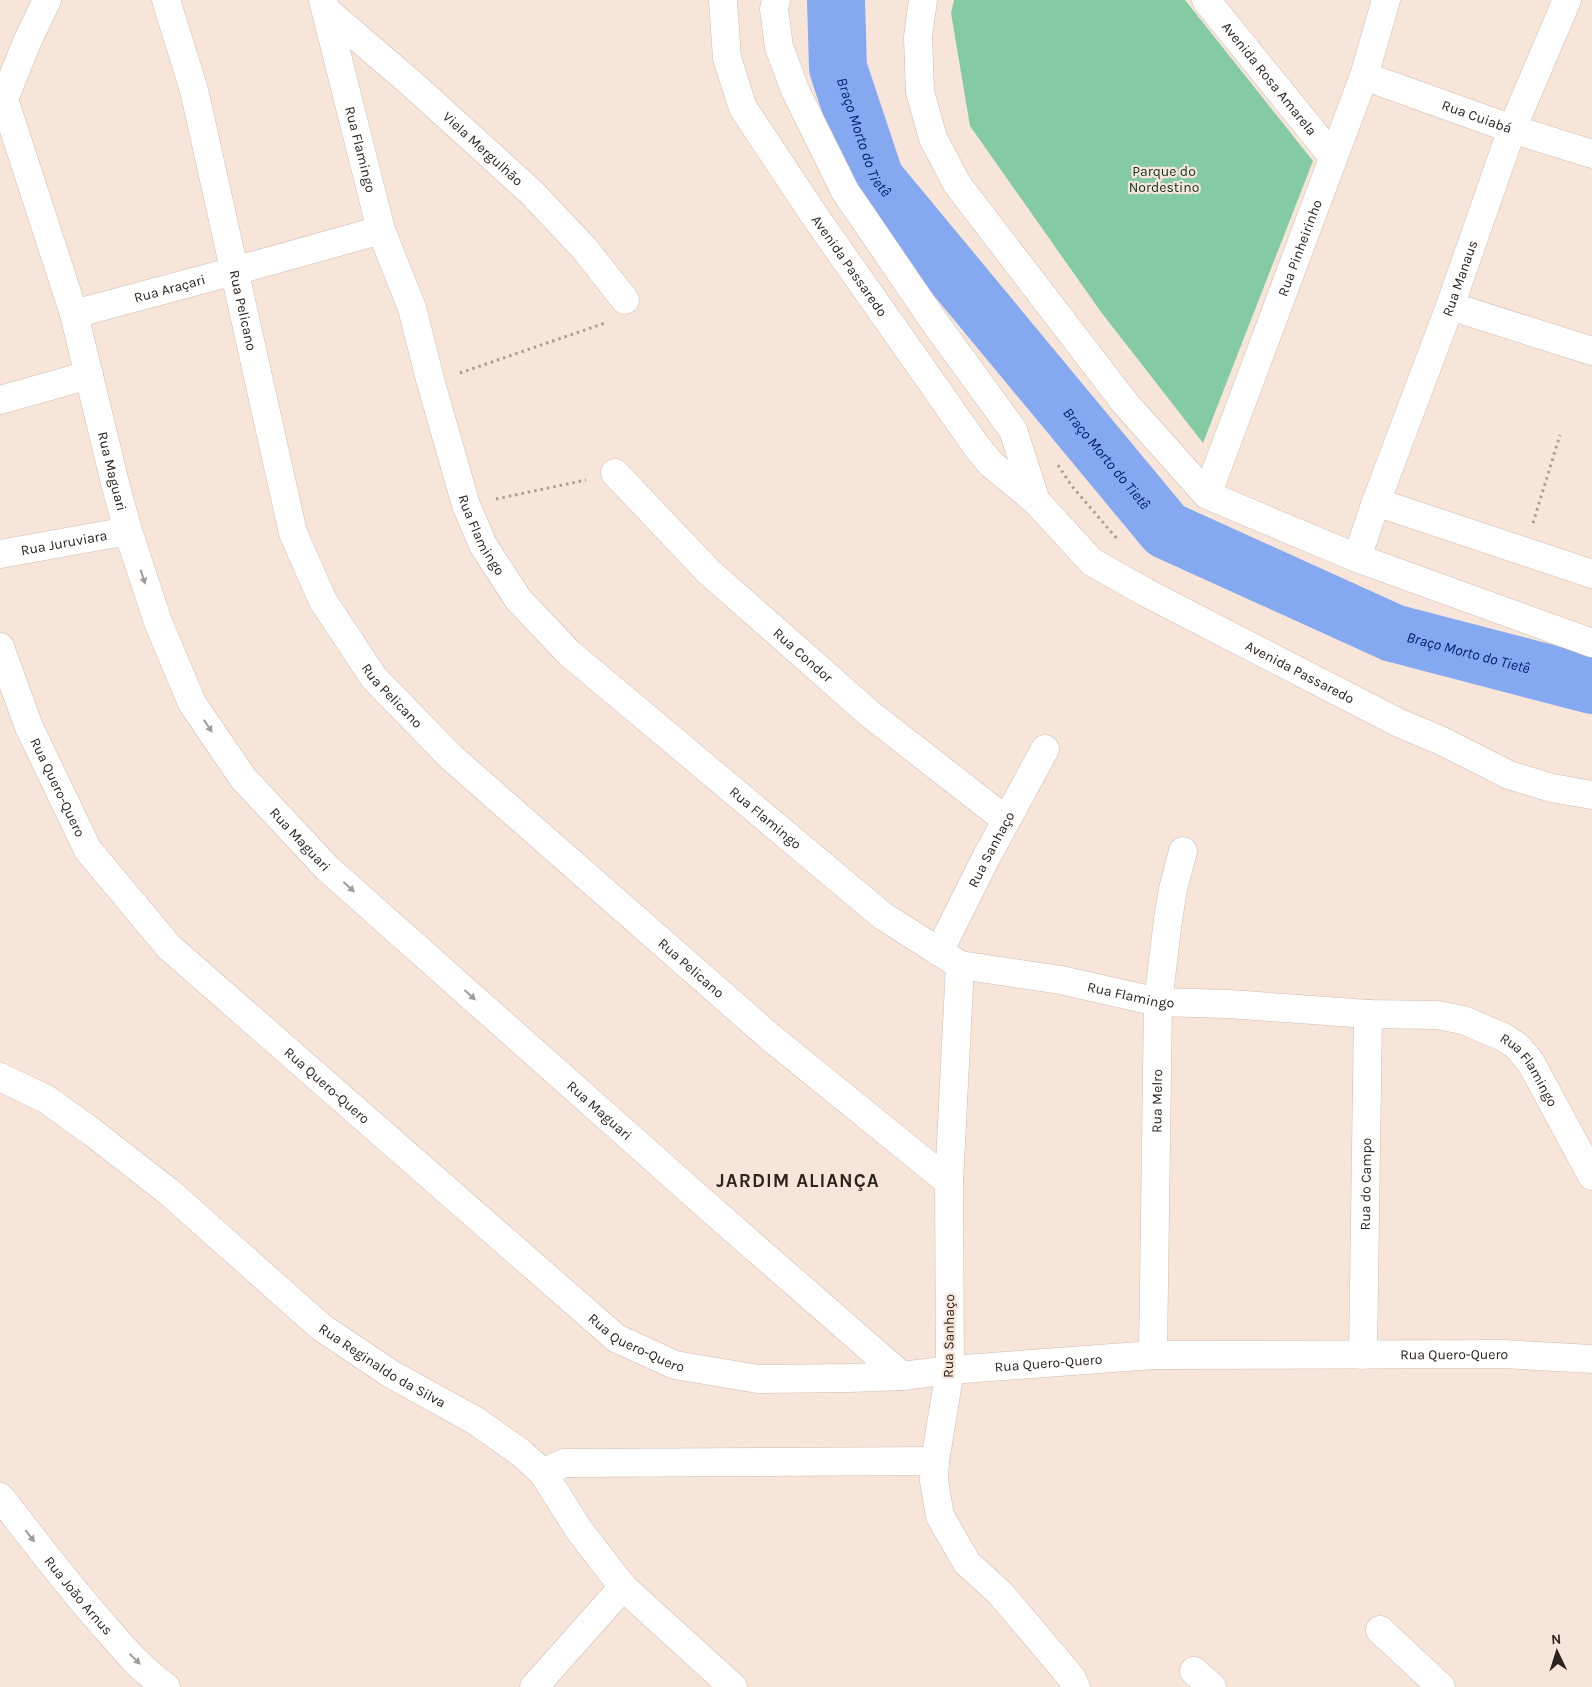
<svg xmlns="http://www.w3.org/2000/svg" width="1592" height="1687" viewBox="0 0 1592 1687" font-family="Karla,sans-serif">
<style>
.green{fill:#84cba4}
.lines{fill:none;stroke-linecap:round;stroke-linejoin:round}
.river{stroke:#84a9f0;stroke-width:58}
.minor-casing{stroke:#cfbcb0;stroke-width:29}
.path{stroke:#ab9d93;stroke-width:3;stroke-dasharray:2.5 4;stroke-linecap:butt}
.minor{stroke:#fff;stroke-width:28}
.oneway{fill:#9f9c9a}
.labels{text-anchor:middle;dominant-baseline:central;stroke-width:4.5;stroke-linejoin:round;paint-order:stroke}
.street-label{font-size:14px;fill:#2a231e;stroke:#f8e5d9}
.park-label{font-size:14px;fill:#0b3421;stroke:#f8e5d9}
.water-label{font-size:15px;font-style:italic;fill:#001d6d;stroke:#f8e5d9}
.district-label{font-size:19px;font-weight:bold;letter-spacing:1px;fill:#2a231e;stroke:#f8e5d9}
</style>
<rect width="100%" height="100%" fill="#f8e5d9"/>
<path class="green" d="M954 0H1185L1313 161 1203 443 1101 312 970 126 951 13Z"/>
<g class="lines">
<path class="river" id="s1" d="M836 0 838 68 875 179 1166 530 1393 633 1592 685"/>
<g class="minor-casing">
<g id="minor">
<path id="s2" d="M166 0 194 90 293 533 323 601 374 678 452 758 770 1037 949 1182"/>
<path id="s3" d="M323 0 381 230 412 308 431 383 466 505 483 545 518 599 569 653 883 916 960 965 1061 980 1158 1002 1229 1004 1368 1014 1437 1015 1463 1020 1503 1037 1517 1046 1531 1063 1592 1176"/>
<path id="s4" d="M723 0 727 58 743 108 814 215 977 447 991 464 1036 501 1092 562 1145 592 1399 723 1442 741 1509 775 1552 788 1592 795"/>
<path d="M776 0 774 9 779 47 795 90 845 191 933 320 1013 430 1036 501"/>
<path d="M923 0 918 37 920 92 933 138 957 184 1125 403 1207 495 1357 558 1592 643"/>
<path id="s5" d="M1206 0 1333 157"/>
<path id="s6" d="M327 11 412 84 531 192 584 248 625 300"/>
<path id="s7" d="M1364 76 1512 129 1592 154"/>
<path id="s8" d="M4 99 74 314 115 483 128 531 158 622 192 703 243 778 327 868 713 1211 902 1376"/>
<path d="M0 103 4 99 27 42 47 0"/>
<path d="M1450 306 1592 351"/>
<path id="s9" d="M74 314 234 271 381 230"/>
<path d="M0 400 89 375"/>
<path id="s10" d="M615 473 708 571 870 714 1006 820"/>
<path id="s11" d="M1207 495 1364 76 1386 0"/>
<path d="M1376 502 1592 574"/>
<path id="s12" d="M0 554 128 531"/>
<path id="s13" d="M1357 558 1376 502 1450 306 1512 129 1567 0"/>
<path id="s14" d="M0 647 29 727 88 850 169 947 616 1338 675 1365 758 1379 849 1378 902 1376 950 1370 1153 1355 1503 1354 1592 1359"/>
<path id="s15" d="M939 952 987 856 1045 749"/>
<path d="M960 965 949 1182 950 1370 935 1461 934 1481 940 1516 967 1563 1000 1593 1071 1677 1076 1687"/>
<path id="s16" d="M0 1077 46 1099 92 1132 169 1192 321 1327 391 1374 476 1421 521 1453 543 1473 579 1530 623 1587 733 1687"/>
<path id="s17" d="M1153 1355 1158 1002 1168 920 1173 889 1183 851"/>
<path id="s18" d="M1363 1355 1368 1014"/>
<path d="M543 1473 564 1463 935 1461"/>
<path id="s19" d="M0 1497C35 1541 68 1586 106 1628 124 1649 143 1671 166 1687"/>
<path d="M1380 1630 1441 1687"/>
<path d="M1194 1671 1212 1687"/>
<path d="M534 1687 623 1587"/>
</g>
</g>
<g class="path">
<path d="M460 373 605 323"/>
<path d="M1058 465 1071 485 1118 540"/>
<path d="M496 499 586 480"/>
<path d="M1533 523 1560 435"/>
</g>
<use href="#minor" class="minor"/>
</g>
<defs><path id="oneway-solid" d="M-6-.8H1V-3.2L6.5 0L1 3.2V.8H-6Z" transform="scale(1.25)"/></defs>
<g class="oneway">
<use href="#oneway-solid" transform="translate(143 577) rotate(72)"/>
<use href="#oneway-solid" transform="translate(208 726) rotate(56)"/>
<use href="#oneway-solid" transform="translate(349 887) rotate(42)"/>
<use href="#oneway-solid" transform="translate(470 995) rotate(42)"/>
<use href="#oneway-solid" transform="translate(30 1536) rotate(52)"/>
<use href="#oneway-solid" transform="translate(135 1659) rotate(44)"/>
</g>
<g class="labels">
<g class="street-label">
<text stroke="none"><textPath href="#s5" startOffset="101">Avenida Rosa Amarela</textPath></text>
<text stroke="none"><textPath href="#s7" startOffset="120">Rua Cuiabá</textPath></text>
<text stroke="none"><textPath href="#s3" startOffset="154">Rua Flamingo</textPath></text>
<text stroke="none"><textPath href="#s6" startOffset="208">Viela Mergulhão</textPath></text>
<text stroke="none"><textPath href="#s11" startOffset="264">Rua Pinheirinho</textPath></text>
<text stroke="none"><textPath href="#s4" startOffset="301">Avenida Passaredo</textPath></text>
<text stroke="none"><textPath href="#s13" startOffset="298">Rua Manaus</textPath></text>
<text stroke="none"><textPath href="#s9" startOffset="99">Rua Araçari</textPath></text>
<text stroke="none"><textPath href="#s2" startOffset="320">Rua Pelicano</textPath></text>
<text stroke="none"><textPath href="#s8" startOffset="388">Rua Maguari</textPath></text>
<text stroke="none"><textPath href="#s3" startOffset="559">Rua Flamingo</textPath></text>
<text stroke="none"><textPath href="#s12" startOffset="65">Rua Juruviara</textPath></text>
<text stroke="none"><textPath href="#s10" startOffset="262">Rua Condor</textPath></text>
<text stroke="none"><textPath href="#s4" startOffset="921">Avenida Passaredo</textPath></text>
<text stroke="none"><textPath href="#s2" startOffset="740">Rua Pelicano</textPath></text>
<text stroke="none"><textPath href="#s14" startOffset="152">Rua Quero-Quero</textPath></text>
<text stroke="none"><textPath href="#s3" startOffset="964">Rua Flamingo</textPath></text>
<text stroke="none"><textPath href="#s8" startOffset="808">Rua Maguari</textPath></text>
<text stroke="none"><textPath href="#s15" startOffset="115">Rua Sanhaço</textPath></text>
<text stroke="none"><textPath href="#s2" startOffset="1145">Rua Pelicano</textPath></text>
<text stroke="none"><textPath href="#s3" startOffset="1382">Rua Flamingo</textPath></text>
<text stroke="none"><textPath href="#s3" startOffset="1802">Rua Flamingo</textPath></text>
<text stroke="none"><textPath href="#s14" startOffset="558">Rua Quero-Quero</textPath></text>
<text stroke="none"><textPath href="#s17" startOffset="254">Rua Melro</textPath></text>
<text stroke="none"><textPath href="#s8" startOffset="1212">Rua Maguari</textPath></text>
<text stroke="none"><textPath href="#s18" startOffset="171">Rua do Campo</textPath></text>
<text transform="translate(949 1336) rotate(-89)">Rua Sanhaço</text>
<text stroke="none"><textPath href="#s14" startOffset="962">Rua Quero-Quero</textPath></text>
<text stroke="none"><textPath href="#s14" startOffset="1788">Rua Quero-Quero</textPath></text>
<text stroke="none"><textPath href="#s14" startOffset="1382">Rua Quero-Quero</textPath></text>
<text stroke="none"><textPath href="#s16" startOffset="481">Rua Reginaldo da Silva</textPath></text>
<text stroke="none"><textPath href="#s19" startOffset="126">Rua João Arnus</textPath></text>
</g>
<g class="park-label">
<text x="1164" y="171">Parque do<tspan x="1164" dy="16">Nordestino</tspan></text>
</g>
<g class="water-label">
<text stroke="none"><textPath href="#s1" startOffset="142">Braço Morto do Tietê</textPath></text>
<text stroke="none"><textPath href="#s1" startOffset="548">Braço Morto do Tietê</textPath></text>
<text stroke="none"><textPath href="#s1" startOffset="968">Braço Morto do Tietê</textPath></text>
</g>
<g class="district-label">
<text x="798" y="1181">JARDIM ALIANÇA</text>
</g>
</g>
<g transform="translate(1557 1652) rotate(356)" stroke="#f8e5d9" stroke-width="4" paint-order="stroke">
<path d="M0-4L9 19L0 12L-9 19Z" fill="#2a231e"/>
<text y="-8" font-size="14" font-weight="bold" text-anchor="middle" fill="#2a231e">N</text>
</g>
</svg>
